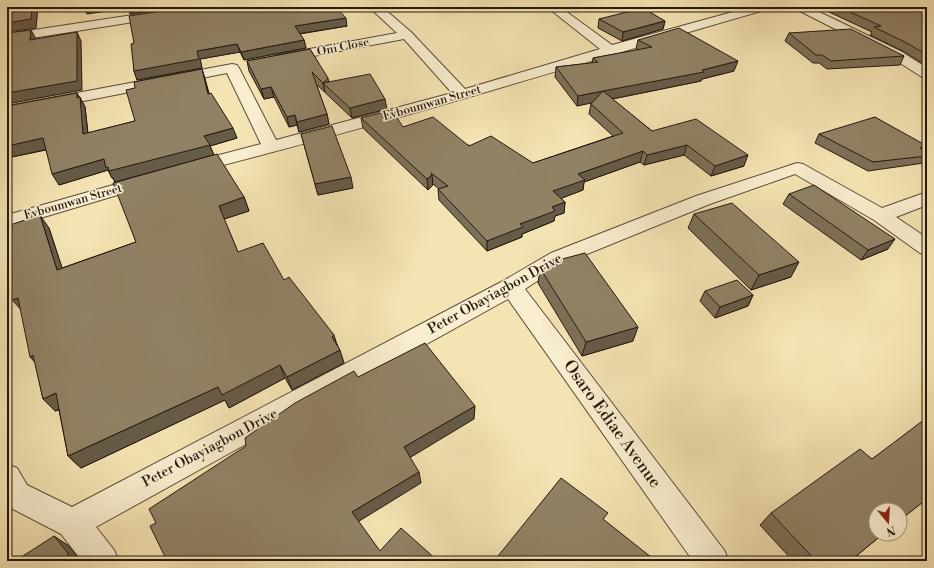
<svg xmlns="http://www.w3.org/2000/svg" width="934" height="568" viewBox="0 0 934 568" font-family="'Libre Bodoni',serif">
<style>
.lines{fill:none;stroke-linecap:round;stroke-linejoin:round}
.minor-casing{stroke:#584b3a;stroke-width:2}
.minor{fill:#f8edce;fill-rule:evenodd}
.wall{fill:#7d7058;stroke:#241812}
.shaded-wall{fill:#665b47;stroke:#241812}
.building{fill:#918266;stroke:#241812}
.labels{text-anchor:middle;dominant-baseline:central;stroke-width:3;stroke-linejoin:round;paint-order:stroke}
.far-street-label{font-size:12px;fill:#241812;stroke:#f8edce}
.street-label{font-size:14px;fill:#241812;stroke:#f8edce}
.near-street-label{font-size:17px;fill:#241812;stroke:#f8edce}
</style>
<rect width="100%" height="100%" fill="#f5e4b3"/>
<filter id="stains"><feTurbulence type="fractalNoise" baseFrequency=".005" numOctaves="4"/><feColorMatrix values="0 0 0 0 .2 0 0 0 0 .09 0 0 0 0 .02 0 0 0 .5 -.17"/></filter>
<radialGradient id="worn" r=".72"><stop offset=".6" stop-color="#630" stop-opacity="0"/><stop offset="1" stop-color="#630" stop-opacity=".3"/></radialGradient>
<g class="lines">
<g class="minor-casing">
<g id="minor">
<path d="M186 7H215L213 9 209 10 7 42V34Z"/>
<path d="M369 7H382L411 32 465 89 600 49 547 7H560L612 45 751 7H770L768 9C576 64 385 125 191 173L185 172 182 168 185 164 261 144 227 73 7 116V106L232 64 237 65 239 68 276 140 452 93 404 39 282 62 277 61 275 58 277 55 282 54 397 33Z"/>
<path d="M794 7H809L902 52 927 68V78L922 77 892 58 796 9Z"/>
<path d="M797 163 803 164 882 208 927 192V205L896 217 927 238V255L920 253 874 220 795 174 710 204 565 263 525 289 724 550 729 561H693L508 299 96 527 114 550 119 561H82L61 534 7 506V464L17 468 27 485 72 507 503 281 551 253 696 196Z"/>
<path d="M145 176 151 177 154 181 151 185 7 228V215Z"/>
</g>
</g>
<use href="#minor" class="minor"/>
</g>
<g class="wall">
<path d="M831 7H927V63H922L903 51 870 35 872 32 829 12Z"/>
<path d="M599 19 665 21 663 29 622 41 598 28Z"/>
<path d="M347 26 300 34 304 40 306 48 244 60 240 52 200 59 202 68 137 80 134 71V43Z"/>
<path d="M789 33 904 56 900 65 827 69 819 63H813L785 41Z"/>
<path d="M638 40 734 71 702 79 701 81 612 99 652 131 744 166 711 176 684 155 644 165 640 162 584 182 583 190 561 198 565 202 564 213 555 216 554 221 522 234V237L487 251 439 200 438 189H439L433 184V185L428 190 363 128 361 118 403 127 533 163 613 136 589 114 591 104 592 102 577 106 555 77 556 67 592 63 593 58 638 50 636 49Z"/>
<path d="M310 49 329 82 387 109 352 118 316 84 327 114 329 124 299 132 297 125 289 127 274 97 264 99 249 71 247 61Z"/>
<path d="M202 69 205 79 209 93 237 138 210 146 214 155 244 197 249 211 224 219 238 252 284 280 337 344 344 363 292 390 285 378 229 408 225 400 81 468 68 456 59 410 55 411 43 399 35 362 30 357 49 228 62 268 136 242 115 182 113 178H112L108 170 59 185 46 150 7 158V106L80 97 85 107 88 133 135 121V88Z"/>
<path d="M301 134 353 188 318 195Z"/>
<path d="M819 134 927 146V159L924 163 868 171 815 143Z"/>
<path d="M789 194 888 249 861 260 783 204Z"/>
<path d="M694 214 791 277 751 290 688 228Z"/>
<path d="M540 268 633 341 582 356 538 283Z"/>
<path d="M705 291 753 295 748 306 715 318 700 301Z"/>
<path d="M927 421V509L921 503 850 561H793L760 525 771 513 872 459Z"/>
</g>
<g class="shaded-wall">
<path d="M32 7H38L36 28 7 32V23Z"/>
<path d="M84 7H176L130 14 128 8 87 14Z"/>
<path d="M346 18 347 26 297 34 295 26Z"/>
<path d="M665 21 663 29 622 41 623 32Z"/>
<path d="M31 30 36 39 30 40Z"/>
<path d="M77 32 81 41 82 90 7 104V93Z"/>
<path d="M304 40 306 48 244 60 241 52Z"/>
<path d="M237 44 240 52 200 59 202 68 137 80 134 71 197 51Z"/>
<path d="M738 61 734 71 702 79 701 81 602 101 603 91 702 70Z"/>
<path d="M202 69 205 79 211 104 208 94Z"/>
<path d="M328 78 330 88 323 83 325 92 323 83Z"/>
<path d="M271 87 274 97 264 99 261 89Z"/>
<path d="M603 91 601 101 577 106 578 96Z"/>
<path d="M77 93 85 107 89 144 83 134 77 98Z"/>
<path d="M385 99 387 109 352 118 350 108Z"/>
<path d="M327 114 329 124 299 132 297 122Z"/>
<path d="M295 115 297 125 289 127 287 117Z"/>
<path d="M233 128 237 138 210 146 214 155 115 182 113 178H112L108 170 59 185 52 174 104 159 204 136Z"/>
<path d="M43 138 49 149 7 158V146Z"/>
<path d="M687 145 684 155 644 165 647 155Z"/>
<path d="M643 151 640 162 584 182 583 190 552 202 553 191 578 174Z"/>
<path d="M748 155 744 166 711 176 715 166Z"/>
<path d="M432 175 433 185 428 190 427 179Z"/>
<path d="M351 177 353 188 318 195 315 184Z"/>
<path d="M244 197 249 211 224 219 219 206Z"/>
<path d="M565 202 564 213 555 216 554 221 522 234V237L487 251V241L552 207Z"/>
<path d="M40 215 49 228 67 283 57 270Z"/>
<path d="M895 239 888 249 861 260 868 250Z"/>
<path d="M799 262 791 277 751 290 759 275Z"/>
<path d="M753 295 748 306 715 318 720 307Z"/>
<path d="M18 298 24 313 12 300Z"/>
<path d="M638 327 633 341 582 356 586 342Z"/>
<path d="M334 335 338 348 332 337Z"/>
<path d="M340 350 344 363 292 390 287 377Z"/>
<path d="M33 355 42 370 30 357Z"/>
<path d="M280 365 285 378 229 408 225 400 81 468 68 456 218 387Z"/>
<path d="M56 393 68 406 55 411 43 399Z"/>
<path d="M475 406 474 419 406 460 404 447Z"/>
<path d="M419 472 421 483 356 523 352 512Z"/>
<path d="M54 536 69 546 81 561H71Z"/>
</g>
<g class="building">
<path d="M7 7H32L31 19 7 23Z"/>
<path d="M185 7H336L346 18 295 26 304 40 241 52 237 44 197 51 199 59 134 71 131 44 134 43 129 16Z"/>
<path d="M839 7H927V55L907 43 874 27 881 26Z"/>
<path d="M643 8 665 21 623 32 599 19Z"/>
<path d="M679 28 738 61 702 70 704 72 603 91 652 131 696 119 748 155 715 166 687 145 647 155 643 151 578 174 585 180 553 191 565 202 552 207 555 211 520 224 523 227 487 241 438 189 448 186 431 173 432 175 427 179 361 118 392 110 403 127 433 117 469 146 491 136 533 163 623 133 591 104 603 91 578 96 556 67 598 62 593 58 652 47 638 40Z"/>
<path d="M851 29 904 56 831 61 822 55H816L789 33Z"/>
<path d="M31 30 30 40 77 32V81L7 93V33Z"/>
<path d="M310 49 328 78 323 83 312 72 327 114 297 122 295 115 287 117 271 87 261 89 247 61Z"/>
<path d="M202 69 208 94 211 93 233 128 204 136 210 145 109 171 108 167 106 168 104 159 52 174 43 138 7 146V106L77 93V98L80 97 83 134 135 121 126 90 135 88 134 82Z"/>
<path d="M370 74 385 99 350 108 323 83Z"/>
<path d="M875 117 927 146V148H920L927 153V156L873 162 819 134Z"/>
<path d="M332 126 351 177 315 184 301 134Z"/>
<path d="M217 154 244 197 219 206 238 252 263 243 284 280 289 277 334 335 332 337 340 350 287 377 280 365 222 395 218 387 68 456 56 393 43 399 33 355 30 357 18 298 12 300 7 275V226L40 215 57 270 136 242 113 183Z"/>
<path d="M814 185 895 239 868 250 789 194Z"/>
<path d="M732 203 799 262 759 275 694 214Z"/>
<path d="M585 253 638 327 586 342 540 268 547 263Z"/>
<path d="M737 280 753 295 720 307 705 291Z"/>
<path d="M425 343 475 406 404 447 419 472 352 512 380 551 401 528 438 561H177L175 558 172 561H167L150 526 156 523 149 509 246 446 245 438 295 403 354 371 358 377Z"/>
<path d="M925 419 927 421V499L900 520V510H876V534H883L850 561H816L771 513 860 449 872 459Z"/>
<path d="M561 478 608 513 603 519 656 561H494Z"/>
<path d="M54 536 67 552 71 561H15Z"/>
</g>
<g class="labels">
<g class="far-street-label">
<text transform="translate(343 47) rotate(-11)">Oni Close</text>
<text transform="translate(432 103) rotate(-16)">Evboumwan Street</text>
<text transform="translate(73 202) rotate(-16)">Evboumwan Street</text>
</g>
<g class="street-label">
<text transform="translate(495 294) rotate(-29)">Peter Obayiagbon Drive</text>
<text transform="translate(210 448) rotate(-28)">Peter Obayiagbon Drive</text>
</g>
<g class="near-street-label">
<text transform="translate(612 424) rotate(54)">Osaro Ediae Avenue</text>
</g>
</g>
<rect width="934" height="568" fill="none" stroke="#f5e4b3" stroke-width="24"/>
<rect x="8" y="8" width="918" height="552" fill="none" stroke="#241812" stroke-width="2"/>
<rect x="12" y="12" width="910" height="544" fill="none" stroke="#241812"/>
<g transform="translate(888 522) rotate(162)"><circle r="19" fill="#f8edce" stroke="#a39883"/>
<path d="M0-3L7 15L0 10L-7 15Z" fill="#8f2418"/>
<text y="-6" font-size="11" font-weight="bold" text-anchor="middle" fill="#241812">N</text>
</g>
<rect width="100%" height="100%" filter="url(#stains)"/>
<rect width="100%" height="100%" fill="url(#worn)"/>
</svg>
